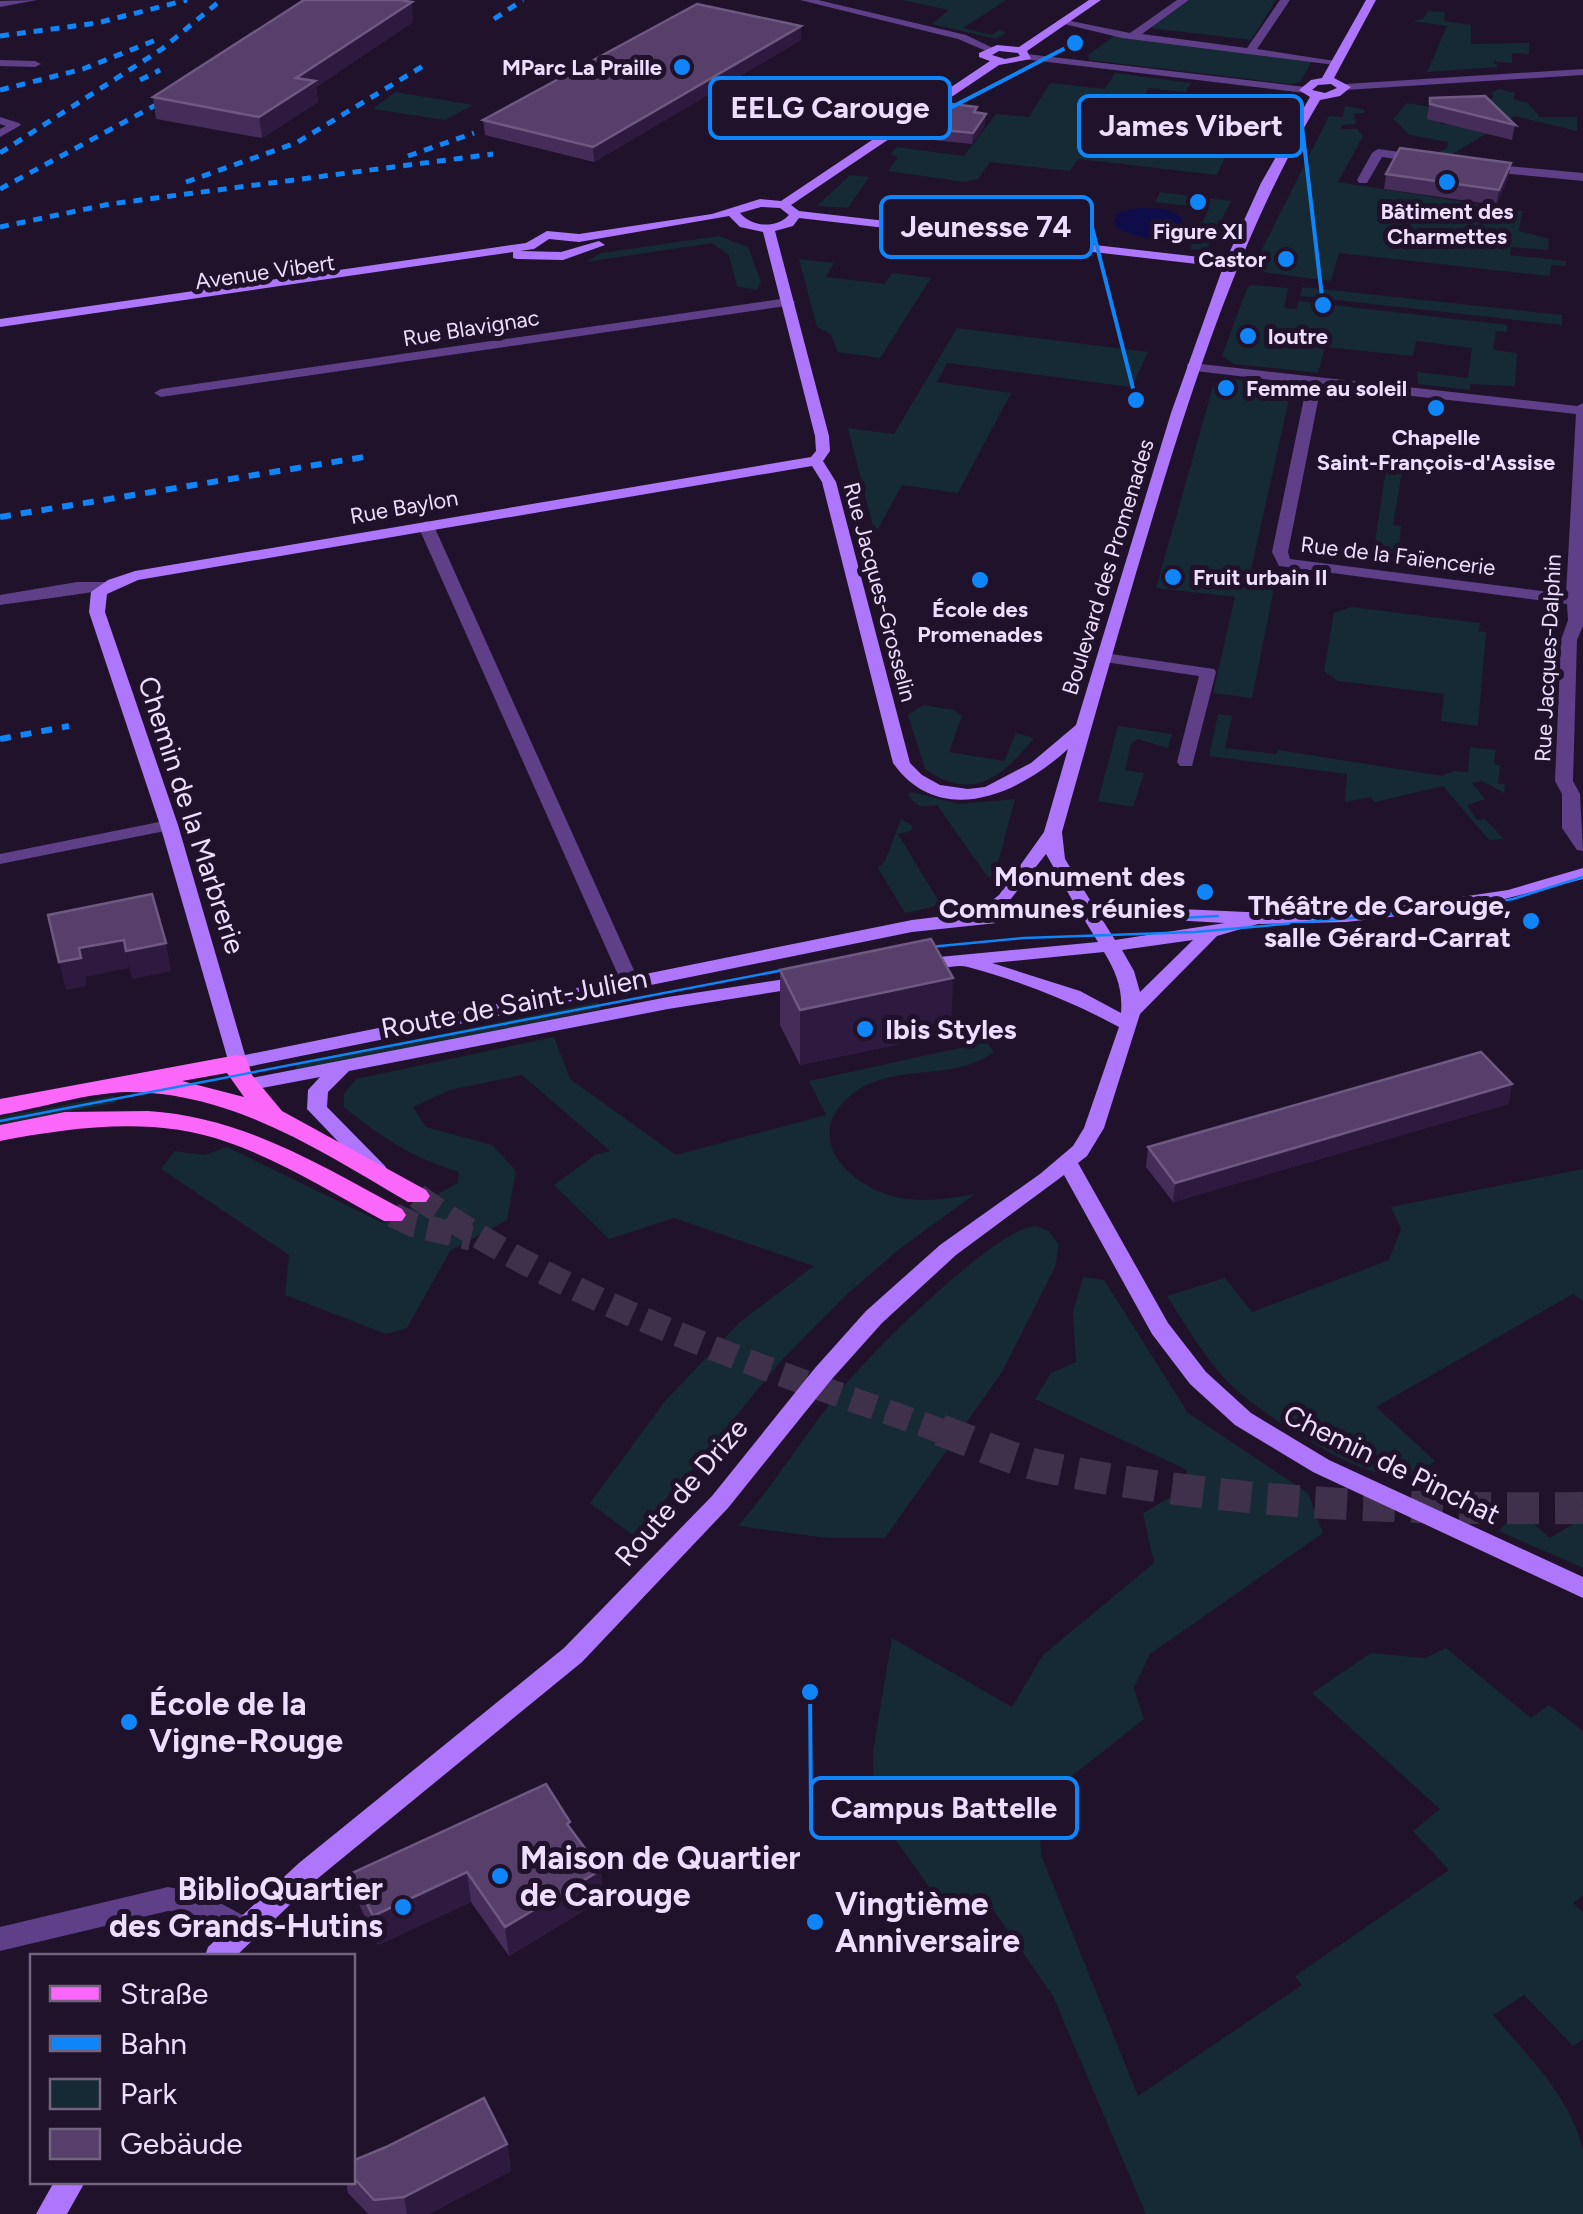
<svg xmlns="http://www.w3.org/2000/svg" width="1583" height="2214" viewBox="0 0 1583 2214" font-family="Figtree,sans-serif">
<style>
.green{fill:#152a35}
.water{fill:#0f0d49}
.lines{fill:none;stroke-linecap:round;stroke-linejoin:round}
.primary-tunnel-far1{stroke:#3f304b;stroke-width:25;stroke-dasharray:25 12;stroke-linecap:butt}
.primary-tunnel{stroke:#3f304b;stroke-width:32;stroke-dasharray:32 16;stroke-linecap:butt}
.street{fill:#5f3f88;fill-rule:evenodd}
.secondary{fill:#ae77fb;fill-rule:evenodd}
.primary{fill:#fb67f8;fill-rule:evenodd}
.tram{stroke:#0f85f8;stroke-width:2.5}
.rail-far1{stroke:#0f85f8;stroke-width:5;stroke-dasharray:9 8;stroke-linecap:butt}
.rail{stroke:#0f85f8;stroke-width:6;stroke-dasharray:11 10;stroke-linecap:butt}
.wall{fill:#462c58}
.shaded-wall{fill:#2f1a3f}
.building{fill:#583f6a;stroke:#6f5881;stroke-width:2.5}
.poi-dot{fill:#0f85f8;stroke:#20122b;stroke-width:4}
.labels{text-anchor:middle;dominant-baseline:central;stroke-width:10;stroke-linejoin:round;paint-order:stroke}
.far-poi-label{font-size:22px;font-weight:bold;fill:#eeddfe;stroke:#20122b}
.far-street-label{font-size:22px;fill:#eeddfe;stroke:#20122b}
.street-label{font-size:28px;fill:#eeddfe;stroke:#20122b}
.poi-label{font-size:28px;font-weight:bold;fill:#eeddfe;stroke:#20122b;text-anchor:end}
.near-poi-label{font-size:32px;font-weight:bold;fill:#eeddfe;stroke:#20122b;text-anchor:start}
.leader{fill:none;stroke:#0f85f8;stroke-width:4}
.callout-dot{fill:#0f85f8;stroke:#20122b;stroke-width:4}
.callout{fill:#20122b;stroke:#0f85f8;stroke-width:4}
.callout-label{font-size:30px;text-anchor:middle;font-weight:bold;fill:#eeddfe}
</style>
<rect width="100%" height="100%" fill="#20122b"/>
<g class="green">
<path d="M902 0H1006L963 28 992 35 999 30 1006 32 996 39 932 24 949 10Z"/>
<path d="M1190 0H1276L1251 40 1150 28Z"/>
<path d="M1428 11 1445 12 1444 21 1471 25V44L1529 43V54L1512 53V63L1493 61 1498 67 1427 72 1447 26 1412 21 1423 19Z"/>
<path d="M1114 36 1312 61 1300 82 1290 84 1089 60 1088 55Z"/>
<path d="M1115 73 1191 83 1185 92 1148 88 1141 102 1105 98 1094 119 1248 135 1238 155 1226 154 1217 175 1078 159 1070 171 990 162 978 179 964 182 888 171 898 157 890 154 897 147 964 156 996 114 1029 117 1050 83 1105 89Z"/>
<path d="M1499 89 1515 93 1513 99 1528 103 1540 117H1577V131L1515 116 1449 156 1434 154 1447 148 1448 142 1410 135 1393 119 1407 103 1443 109 1437 118 1441 124 1486 126 1483 98 1491 99 1494 96 1491 93Z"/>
<path d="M395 92 473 105 445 120 373 109Z"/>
<path d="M1345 106 1365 110 1364 113H1354L1356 124 1342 125 1341 129H1357L1363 136 1338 182 1522 211 1519 231 1549 239 1548 250 1511 247 1510 255 1566 261V266L1551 265 1550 276 1339 253 1331 281 1255 271 1253 267 1329 116 1343 117Z"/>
<path d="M850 175 869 177 848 208 817 206Z"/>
<path d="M1160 192 1231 201 1206 251 1190 249 1209 208 1155 202Z"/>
<path d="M719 236 748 247 761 282 757 290 737 286 729 255 712 243 586 262 601 253Z"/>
<path d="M799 259 834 263 826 277 885 284 892 273 931 278 880 358 838 352 831 334 817 327Z"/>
<path d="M1252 285 1288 288 1284 308 1297 309 1298 301 1507 325V332L1496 331 1493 350 1517 353 1515 386 1471 384 1470 390 1418 384 1417 372 1468 378 1472 348 1416 341 1413 356 1325 347 1318 373 1234 364 1222 356 1247 288Z"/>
<path d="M1302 287 1562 315V325L1300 296Z"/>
<path d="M957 328 1148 352 1132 387 947 363 937 382 1011 393 958 493 902 485 875 534 848 428 894 434Z"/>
<path d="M1231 379 1292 386 1251 570 1276 578 1252 698 1213 693 1235 597 1156 588 1214 383Z"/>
<path d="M1387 463 1403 465 1393 525 1401 526 1397 564 1372 561Z"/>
<path d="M1351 607 1480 623 1479 631 1486 632 1478 726 1441 721 1444 694 1338 681 1324 671 1334 613Z"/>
<path d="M923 705 954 710 962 716 949 752 1004 761 1016 733 1034 738C1003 776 974 803 925 769L908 715Z"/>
<path d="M1218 714 1232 716 1225 748 1276 754 1278 750 1442 776 1454 771 1468 772 1470 747 1496 750 1494 764 1500 765 1498 784H1505L1504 793 1482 781 1472 783 1485 799 1467 805 1477 820 1485 819 1504 839 1489 840 1443 786 1375 802 1370 797 1345 802 1347 774 1209 756Z"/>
<path d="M1118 726 1172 734 1168 748 1138 739 1131 744 1125 770 1144 773 1133 807 1098 801Z"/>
<path d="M911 792 959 804 1015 799 994 878 987 876 937 805C923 807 917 808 908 795Z"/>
<path d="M901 819 913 826 911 831 898 834 941 905 905 913 878 868 885 861Z"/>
<path d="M598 1002 601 1009 305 1070 295 1069 299 1063Z"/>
<path d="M554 1037 570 1079 676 1155 826 1115 809 1081 987 1042 994 1052C953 1083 891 1061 850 1096 797 1141 857 1193 906 1199 929 1202 952 1198 975 1194L898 1250 844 1297 780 1362 698 1463 633 1535 590 1503 666 1400 741 1321 814 1266 674 1218 609 1239 554 1185 595 1155 610 1151 522 1075 450 1090 413 1107 426 1127 492 1145 516 1171 507 1220 450 1251 407 1328 386 1334 285 1295 289 1255 161 1169 175 1151 204 1155 227 1147 383 1223 458 1183 459 1172C413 1158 380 1137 344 1107V1094L356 1079Z"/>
<path d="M113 1096 118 1099 115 1103 0 1125V1117Z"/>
<path d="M1583 1169V1301L1573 1294 1376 1407 1435 1461C1427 1466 1417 1474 1409 1476 1371 1487 1256 1411 1229 1383 1204 1357 1186 1326 1167 1296L1225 1278 1252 1312 1389 1260 1401 1229 1391 1207Z"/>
<path d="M1035 1226 1049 1231 1059 1245 1055 1267 1002 1372 885 1538H828L738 1526C777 1481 807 1431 844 1386 873 1351 995 1229 1035 1226Z"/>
<path d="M1083 1277 1104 1280 1188 1413 1308 1493 1323 1533 1150 1654 1134 1688 1144 1719 1039 1802 1041 1855 1138 2096 1302 1985 1295 1976 1449 1870 1413 1831 1440 1809 1312 1693 1371 1653 1425 1658 1446 1648 1531 1718 1549 1705 1583 1731V1895L1573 1903 1583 1912V2039L1573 2046 1524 1995 1493 2015C1527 2055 1572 2098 1583 2151 1583 2171 1583 2194 1583 2214H1146L1053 1996 990 1905 951 1917 874 1810 873 1751 892 1638 1012 1707 1043 1655 1154 1563 1143 1513 1183 1490 1187 1470 1035 1399 1051 1373 1076 1362 1073 1312Z"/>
<path d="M1518 1510 1550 1538 1580 1520 1583 1522V1568L1499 1531Z"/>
</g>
<path class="water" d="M1139 208 1166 209 1182 217 1181 225 1188 226C1169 244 1137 240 1116 227L1114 220 1118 213Z"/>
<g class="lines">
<g class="primary-tunnel-far1">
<path d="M417 1196C576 1308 765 1368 947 1433"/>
<path d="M393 1215 414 1225 471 1238"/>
</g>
<path class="primary-tunnel" d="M940 1430C973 1442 1007 1458 1041 1466 1218 1504 1403 1510 1583 1508"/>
<g class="street">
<path d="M37 0 0 7V1Z"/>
<path d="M800 0H818L966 35 995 49 986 51 958 39Z"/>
<path d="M1177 0H1189L1142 34 1247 48 1280 0H1290L1257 49 1341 62 1335 65 1122 38 1056 22 1061 19 1130 33Z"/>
<path d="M1027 54 1305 87 1311 90 1305 93 1023 59 1022 57Z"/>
<path d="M0 60 35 61 41 64 35 67 0 66Z"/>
<path d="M1583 69V75L1345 90 1339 87 1345 84Z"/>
<path d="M0 117 19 123 21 125 0 137V129L6 126 0 124Z"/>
<path d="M1378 149 1422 155 1428 159 1422 163 1382 157 1367 183H1359L1357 180 1372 153Z"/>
<path d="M1485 164 1583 173V181L1481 171V165Z"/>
<path d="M788 298 795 302 793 305 161 397 154 393 161 389Z"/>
<path d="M1192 363 1577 406 1583 403V626L1577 640 1573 781 1580 794 1583 851 1577 850 1562 828V794L1555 781 1561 640 1568 620 1567 604 1279 566 1272 552 1307 384 1187 370V364ZM1321 386 1576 414 1566 594 1290 559 1288 552Z"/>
<path d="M426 521 434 526 641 986 639 990H625L623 986 418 526Z"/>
<path d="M77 582H105L113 587C106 592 18 602 0 605V595Z"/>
<path d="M1104 653 1214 669 1216 672 1192 766H1180L1177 762 1199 676 1098 661V655Z"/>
<path d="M169 820 178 825 175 829 0 864V854Z"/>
<path d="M168 1887 203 1894 254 1921 258 1929 254 1937 244 1941 190 1913 168 1911 0 1951V1927Z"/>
</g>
<g class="secondary">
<path d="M1089 0H1101L1027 51 1031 59 999 65 791 205 799 211 1226 260 1261 183 1310 97 1299 90 1311 80 1322 78 1366 0H1376L1334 78 1351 87 1340 96 1320 100C1249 219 1205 348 1164 480 1128 597 1095 715 1062 832L1065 859 1093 905 1268 913 1387 908 1508 890 1583 868V879L1469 908 1346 922 1258 924 1217 936 1140 1014 1104 1128 1087 1156 1078 1163 1168 1323 1206 1372 1251 1413 1329 1460 1583 1577V1598L1313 1472 1235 1425 1190 1384 1152 1334 1064 1175 956 1255 882 1323 831 1380 728 1508 582 1662 317 1879 236 1956H205L208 1947 299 1863 564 1648 712 1496 815 1368 866 1311 940 1245 1040 1174 1073 1146 1084 1128 1119 1027C1071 1001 1020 981 968 967 950 962 924 978 909 965L918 959 1098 942 1082 916H1064L912 932 237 1069 230 1067 160 825 89 612 91 592 108 580 135 571 811 457 816 451 815 436 763 232 740 227 729 216 579 242 549 239 534 249 520 251 561 252 599 241 605 245 563 260 517 259 513 258V252L0 327V319L526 243 547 231 579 234 712 214 760 199 781 201 990 61 979 57V53L997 45 1019 47ZM999 51 1018 53 1020 56 1005 59 992 55ZM1331 84 1337 88 1325 93 1312 90 1318 85ZM761 207 780 208 789 215C776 229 752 227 740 213ZM799 218 1223 267 1171 413 1076 725 1031 763 985 787 968 789 940 785 922 775 910 763 836 482 823 461 830 451 829 436 775 231 793 226ZM812 466 822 482 893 763C941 830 1020 793 1068 749L1044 832 999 895 977 912 912 920 245 1055 178 825 105 612 107 594 138 580ZM1046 854 1075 905 1003 909ZM1100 916 1225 923 1115 940ZM1193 940 1140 992 1134 971 1122 950ZM1104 952C1116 972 1123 989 1121 1013L1080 991 992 963Z"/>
<path d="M805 976 812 978 814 982 812 986 668 1009 349 1071 328 1092 327 1107 385 1166 388 1171 385 1176H371L307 1109 308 1090 320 1077 246 1091 236 1085 246 1079 668 997Z"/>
<path d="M54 2182H85L67 2214H36Z"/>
</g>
<g class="primary">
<path d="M237 1055 246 1057 252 1075 282 1111 426 1190 430 1196 426 1202H408C321 1151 232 1092 128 1092 86 1093 41 1108 0 1115V1099ZM227 1073 244 1097 182 1081Z"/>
<path d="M148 1111C243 1117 320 1165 402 1209L406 1215 402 1221H384C333 1193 282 1161 227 1142 155 1116 73 1127 0 1141V1125L65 1112Z"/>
</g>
<g class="tram">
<path d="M1123 921 1218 916"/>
<path d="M909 949 1024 938 1195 932 1455 909 1513 899 1583 877"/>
<path d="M0 1121 830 961"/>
</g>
<g class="rail-far1">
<path d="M494 19 523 0"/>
<path d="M0 36 97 23 187 0"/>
<path d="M140 80 160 70"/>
<path d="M0 90 83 69 156 40"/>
<path d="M0 153 162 49 221 0"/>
<path d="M408 156 474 133"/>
<path d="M186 182 296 143 423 66"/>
<path d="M0 189 180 92"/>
<path d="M0 227 110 204 493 154"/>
</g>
<g class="rail">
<path d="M0 517 364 457"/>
<path d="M0 739 69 726"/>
</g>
</g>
<g class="wall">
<path d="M413 22 316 87 318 102 262 138 156 119 153 97Z"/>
<path d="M801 40 594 162 485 135 483 120Z"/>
<path d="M1430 98 1515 125 1512 140 1427 119Z"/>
<path d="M977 113 985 125 972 144 933 140V129Z"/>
<path d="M1386 174 1508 178 1496 205 1384 189Z"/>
<path d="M780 970 951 1033 800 1065 780 1025Z"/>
<path d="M1512 1084 1508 1104 1173 1202 1146 1167 1148 1147Z"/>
<path d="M570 1829 603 1899 509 1956 471 1902 378 1945 358 1902 352 1873Z"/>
<path d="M507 2144 511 2171 429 2214H368L348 2193 346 2182H352V2161L386 2147Z"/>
</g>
<g class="shaded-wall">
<path d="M412 2 413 22 316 87 318 102 262 138 259 117 296 78Z"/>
<path d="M801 26V40L594 162 593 147Z"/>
<path d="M986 114 985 125 972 144 973 133Z"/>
<path d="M1511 163 1508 178 1496 205 1499 190Z"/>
<path d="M124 940 129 968 85 977 87 986 66 990 59 962 79 948Z"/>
<path d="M166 943 171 971 132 979 126 951Z"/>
<path d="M953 978 951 1033 800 1065V1010Z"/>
<path d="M1512 1084 1508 1104 1173 1202 1175 1183Z"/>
<path d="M601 1870 603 1899 509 1956 505 1927Z"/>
<path d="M467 1872 471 1902 378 1945 373 1916Z"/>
<path d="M507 2144 511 2171 429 2214H407L404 2197Z"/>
</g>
<g class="building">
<path d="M304 0H400L412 2 296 78 315 81 259 117 153 97Z"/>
<path d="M697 4 801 26 593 147 483 120Z"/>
<path d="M1485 96 1515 125 1430 104V98Z"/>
<path d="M952 104 977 107 974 112 986 114 973 133 933 129Z"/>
<path d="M1400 148 1511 163 1499 190 1386 174Z"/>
<path d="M152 894 166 943 126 951 124 940 79 948 81 958 59 962 48 915Z"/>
<path d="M931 939 953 978 800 1010 780 970Z"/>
<path d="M1481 1052 1512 1084 1175 1183 1148 1147Z"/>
<path d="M546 1784 570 1822 567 1824 601 1870 505 1927 467 1872 373 1916 352 1873Z"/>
<path d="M484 2098 507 2144 404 2197 374 2200 352 2176V2161L386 2147Z"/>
</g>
<g class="poi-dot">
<circle cx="682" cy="67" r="10"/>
<circle cx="1447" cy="182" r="10"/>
<circle cx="1198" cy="202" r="10"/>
<circle cx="1286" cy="259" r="10"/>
<circle cx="1248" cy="336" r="10"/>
<circle cx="1226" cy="388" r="10"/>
<circle cx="1436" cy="408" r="10"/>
<circle cx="1173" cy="577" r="10"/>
<circle cx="980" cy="580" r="10"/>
<circle cx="1205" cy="892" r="10"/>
<circle cx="1531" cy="921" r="10"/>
<circle cx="865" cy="1029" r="10"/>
<circle cx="129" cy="1722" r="10"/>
<circle cx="500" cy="1876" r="10"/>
<circle cx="403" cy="1907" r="10"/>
<circle cx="815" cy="1922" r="10"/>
</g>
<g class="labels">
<g class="far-poi-label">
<text x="662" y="67" text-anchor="end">MParc La Praille</text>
<text x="1447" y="211">Bâtiment des<tspan x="1447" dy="25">Charmettes</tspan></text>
<text x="1198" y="231">Figure XI</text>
<text x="1266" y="259" text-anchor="end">Castor</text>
<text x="1268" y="336" text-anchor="start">loutre</text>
<text x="1246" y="388" text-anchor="start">Femme au soleil</text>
<text x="1436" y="437">Chapelle<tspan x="1436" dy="25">Saint-François-d'Assise</tspan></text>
<text x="1193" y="577" text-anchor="start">Fruit urbain II</text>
<text x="980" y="609">École des<tspan x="980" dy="25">Promenades</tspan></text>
</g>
<g class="far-street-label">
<text transform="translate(265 272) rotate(-8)">Avenue Vibert</text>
<text transform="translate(471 328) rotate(-9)">Rue Blavignac</text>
<text transform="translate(404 507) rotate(-10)">Rue Baylon</text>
<text transform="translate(1398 556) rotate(7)">Rue de la Faïencerie</text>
<text transform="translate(1108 567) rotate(-73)">Boulevard des Promenades</text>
<text transform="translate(880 592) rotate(75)">Rue Jacques-Grosselin</text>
<text transform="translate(1548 658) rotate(-87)">Rue Jacques-Dalphin</text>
</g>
<g class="street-label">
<text transform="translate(192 815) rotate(72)">Chemin de la Marbrerie</text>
<text transform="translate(514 1003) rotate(-11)">Route de Saint-Julien</text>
<text transform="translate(1392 1464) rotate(26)">Chemin de Pinchat</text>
<text transform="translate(681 1492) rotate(-49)">Route de Drize</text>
</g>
<g class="poi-label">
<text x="1185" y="876">Monument des<tspan x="1185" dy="32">Communes réunies</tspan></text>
<text x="1511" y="905">Théâtre de Carouge,<tspan x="1511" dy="32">salle Gérard-Carrat</tspan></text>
<text x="885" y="1029" text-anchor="start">Ibis Styles</text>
</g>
<g class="near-poi-label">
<text x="149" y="1704">École de la<tspan x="149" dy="37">Vigne-Rouge</tspan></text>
<text x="520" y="1858">Maison de Quartier<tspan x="520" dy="37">de Carouge</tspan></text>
<text x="383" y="1889" text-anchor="end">BiblioQuartier<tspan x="383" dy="37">des Grands-Hutins</tspan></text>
<text x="835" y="1904">Vingtième<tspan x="835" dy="37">Anniversaire</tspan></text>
</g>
</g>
<path class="leader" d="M1075 43L950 108M1323 305L1302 126M1136 400L1092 227M810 1692L811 1808"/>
<g class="callout-dot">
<circle cx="1075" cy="43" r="10"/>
<circle cx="1323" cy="305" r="10"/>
<circle cx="1136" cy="400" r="10"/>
<circle cx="810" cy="1692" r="10"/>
</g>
<g class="callout">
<rect x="710" y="78" width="240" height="60" rx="10"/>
<rect x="1079" y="96" width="223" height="60" rx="10"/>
<rect x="881" y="197" width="211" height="60" rx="10"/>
<rect x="811" y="1778" width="266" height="60" rx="10"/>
</g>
<g class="callout-label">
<text x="830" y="118">EELG Carouge</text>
<text x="1191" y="136">James Vibert</text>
<text x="986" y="237">Jeunesse 74</text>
<text x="944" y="1818">Campus Battelle</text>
</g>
<rect x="30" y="1954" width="325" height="230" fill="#20122b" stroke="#72637f" stroke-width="2.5"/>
<rect x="50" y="1986" width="50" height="15" fill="#fb67f8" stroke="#72637f" stroke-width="2.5"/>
<text x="120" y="2004" font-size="30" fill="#eeddfe">Straße</text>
<rect x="50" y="2036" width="50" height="15" fill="#0f85f8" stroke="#72637f" stroke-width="2.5"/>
<text x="120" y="2054" font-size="30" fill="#eeddfe">Bahn</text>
<rect x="50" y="2079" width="50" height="30" fill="#152a35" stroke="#72637f" stroke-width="2.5"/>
<text x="120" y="2104" font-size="30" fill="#eeddfe">Park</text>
<rect x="50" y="2129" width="50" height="30" fill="#583f6a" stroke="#72637f" stroke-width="2.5"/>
<text x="120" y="2154" font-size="30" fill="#eeddfe">Gebäude</text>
</svg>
